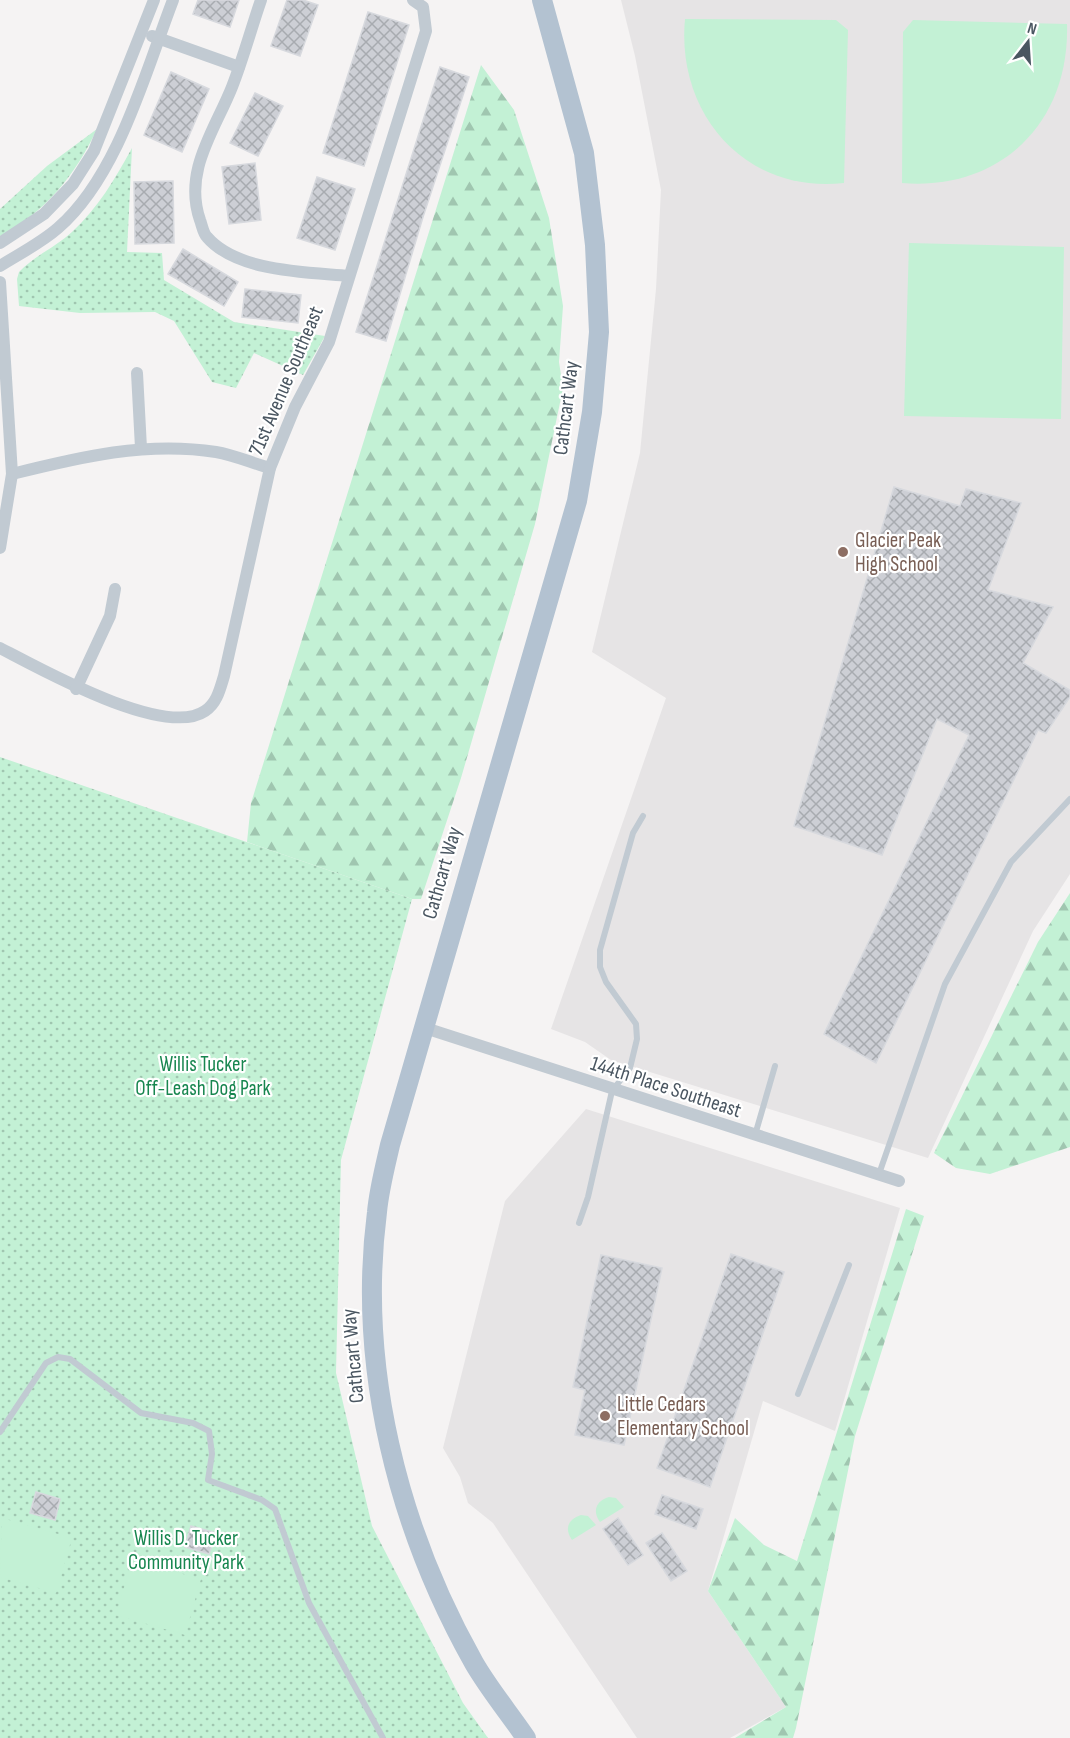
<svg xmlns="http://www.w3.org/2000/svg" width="1070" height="1738" viewBox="0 0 1070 1738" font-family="'Sofia Sans Condensed',sans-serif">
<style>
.education{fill:#e6e4e5}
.forest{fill:url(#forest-firs)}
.park{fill:url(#park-dots)}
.garden{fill:#c3f1d5}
.building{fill:url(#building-cross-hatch);stroke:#d7d9de;stroke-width:1.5}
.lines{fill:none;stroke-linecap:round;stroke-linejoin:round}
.lane{stroke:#c1cad2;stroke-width:6}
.street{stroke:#c1cad2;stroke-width:12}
.primary{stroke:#b3c2d1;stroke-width:20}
.education-dot{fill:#8d6e63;stroke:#fff;stroke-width:2}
.labels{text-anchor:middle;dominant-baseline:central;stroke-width:4.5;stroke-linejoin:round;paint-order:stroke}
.street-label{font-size:21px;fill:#4a5661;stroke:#fff}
.education-label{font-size:21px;fill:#785e54;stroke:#fff;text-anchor:start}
.park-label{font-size:21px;fill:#17864f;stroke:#fff}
</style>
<defs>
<pattern id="forest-firs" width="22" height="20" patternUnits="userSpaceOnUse" patternTransform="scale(1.5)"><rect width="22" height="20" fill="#c3f1d5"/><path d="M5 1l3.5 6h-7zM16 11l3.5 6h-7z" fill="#a0c6b0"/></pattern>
<pattern id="park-dots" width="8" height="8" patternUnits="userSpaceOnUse" patternTransform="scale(1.5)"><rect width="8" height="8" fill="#c3f1d5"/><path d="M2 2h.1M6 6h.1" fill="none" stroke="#a0c6b0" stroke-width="1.8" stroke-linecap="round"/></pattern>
<pattern id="building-cross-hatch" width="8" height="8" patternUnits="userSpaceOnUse" patternTransform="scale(1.5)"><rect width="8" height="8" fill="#cdcfd5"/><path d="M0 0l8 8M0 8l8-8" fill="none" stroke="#a8abb0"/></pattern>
</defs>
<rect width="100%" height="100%" fill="#f5f3f3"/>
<g class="education">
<path d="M621 0H1070V874L1033 931 928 1158 611 1060 585 1042 551 1029 666 698 592 652 640 453 656 289 661 190 635 56Z"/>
<path d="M586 1109 900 1208 835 1431 763 1401 708 1591 786 1707 730 1738H637L493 1523 468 1503 460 1477 443 1448 505 1201Z"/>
</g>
<g class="forest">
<path d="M481 65 514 110 549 218 563 306 559 362 563 388 535 524 461 778 421 899H412L247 842 251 803Z"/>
<path d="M1070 893V1147L990 1174 956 1168 934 1153 1038 942Z"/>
<path d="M906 1209 924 1216 855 1436 796 1728 793 1738H735L786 1707 708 1591 735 1518 764 1545 797 1561Z"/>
</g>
<g class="park">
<path d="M97 129C76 174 45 213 0 236V209L47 166Z"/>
<path d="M132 148 127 252 162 253 164 280 234 322 325 336 303 375 254 353 236 388 212 382 174 321 155 312 80 313 19 306 17 279 19 272C34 256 56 247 72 232 98 208 115 179 132 148Z"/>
<path d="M0 757 412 899 341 1160 336 1373 372 1526 463 1703 488 1738H0Z"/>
</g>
<g class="garden">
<path d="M685 19 836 20 848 30 844 183C745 194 676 114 685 19Z"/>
<path d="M913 20 1067 24C1070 125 998 191 902 183L903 32Z"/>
<path d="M909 243 1064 247 1061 419 904 416Z"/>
<path d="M609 1497 616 1498 624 1507 600 1522C592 1511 596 1501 609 1497Z"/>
<path d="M581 1515 588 1516 596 1525 572 1540C564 1529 568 1519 581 1515Z"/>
<path d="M2 1518 72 1538 56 1593 0 1577Z"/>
<path d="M132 1560 201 1579 185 1635 116 1615Z"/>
</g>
<g class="building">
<path d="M198 0H239L230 27 193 14Z"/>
<path d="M287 0H303L318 5 300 56 271 46Z"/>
<path d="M368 12 409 25 364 166 323 153Z"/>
<path d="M440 67 469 77 423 217 386 341 356 332Z"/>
<path d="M171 72 209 89 182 152 144 135Z"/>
<path d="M255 93 283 106 258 156 230 143Z"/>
<path d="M255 163 261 220 229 224 222 167Z"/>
<path d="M317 177 355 189 335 250 297 238Z"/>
<path d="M173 181 174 243 135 244 134 182Z"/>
<path d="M183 249 238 282 224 306 168 274Z"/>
<path d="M245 289 301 295 298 323 242 317Z"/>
<path d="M894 487 960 506 966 489 1021 503 988 590 1053 607 1023 663 1070 690V697L1046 733 1038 730 876 1063 824 1034 969 735 937 719 882 855 794 826Z"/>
<path d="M731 1254 784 1272 710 1487 657 1468Z"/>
<path d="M601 1255 662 1268 624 1445 575 1435 585 1390 573 1387Z"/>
<path d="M36 1492 60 1499 55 1520 30 1513Z"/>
<path d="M662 1495 703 1509 696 1529 655 1514Z"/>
<path d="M618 1518 643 1555 628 1565 603 1529Z"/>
<path d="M191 1526 216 1533 209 1554 185 1547Z"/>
<path d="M662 1533 687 1571 671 1581 646 1543Z"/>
</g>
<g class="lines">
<g class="lane">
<path d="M755 1135 775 1066"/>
<path d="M879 1174 945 984 1011 862 1070 799"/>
<path d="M579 1223 588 1197 612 1091 630 1068 637 1039 636 1024 606 982 600 967V950L633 833 643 816"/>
<path d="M798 1394 849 1265"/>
<path d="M0 1432 46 1363 58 1357 70 1359 141 1413 193 1423 209 1431 212 1454 208 1480 262 1500 275 1509 309 1603 383 1738"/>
</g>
<g class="street">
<path d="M261 0C251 29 243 59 232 87 215 130 183 171 200 220 202 225 203 233 207 237 237 272 306 272 349 276"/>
<path d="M152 36 239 67"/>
<path d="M0 243 44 214 73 184 94 151 154 0"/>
<path d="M0 266C19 254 41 243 58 228 118 176 145 73 173 0"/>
<path d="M0 282 12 474 0 548"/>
<path d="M137 373 141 448"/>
<path d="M12 474C80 457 146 441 216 452 234 455 252 463 270 468"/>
<path d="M0 648C39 668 164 739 205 711 217 703 220 689 224 676L270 468 295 407 329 342 426 31 423 7 413 0"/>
<path d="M76 689 110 616 115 589"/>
<path d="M422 1027 899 1181"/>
</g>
<path class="primary" d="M526 1738C509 1713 489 1689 474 1663 398 1528 357 1367 377 1212 379 1190 385 1167 390 1145L577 501 592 412 599 332 595 245 584 153 542 0"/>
</g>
<g class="education-dot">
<circle cx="843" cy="552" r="6"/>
<circle cx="605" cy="1416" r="6"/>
</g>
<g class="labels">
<g class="street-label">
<text transform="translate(286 381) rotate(-67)">71st Avenue Southeast</text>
<text transform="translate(566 408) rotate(-83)">Cathcart Way</text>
<text transform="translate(442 873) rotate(-74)">Cathcart Way</text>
<text transform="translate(666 1087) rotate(18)">144th Place Southeast</text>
<text transform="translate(353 1356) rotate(-95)">Cathcart Way</text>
</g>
<g class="education-label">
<text x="855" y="540">Glacier Peak<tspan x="855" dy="24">High School</tspan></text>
<text x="617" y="1404">Little Cedars<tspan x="617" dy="24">Elementary School</tspan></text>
</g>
<g class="park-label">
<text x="203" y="1064">Willis Tucker<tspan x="203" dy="24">Off-Leash Dog Park</tspan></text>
<text x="186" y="1538">Willis D. Tucker<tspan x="186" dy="24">Community Park</tspan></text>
</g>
</g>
<g transform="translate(1028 42) rotate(17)" stroke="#ffffff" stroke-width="4.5" paint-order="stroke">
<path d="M0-4.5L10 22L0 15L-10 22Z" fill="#4a5661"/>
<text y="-9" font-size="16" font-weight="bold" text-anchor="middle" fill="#4a5661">N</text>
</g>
</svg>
